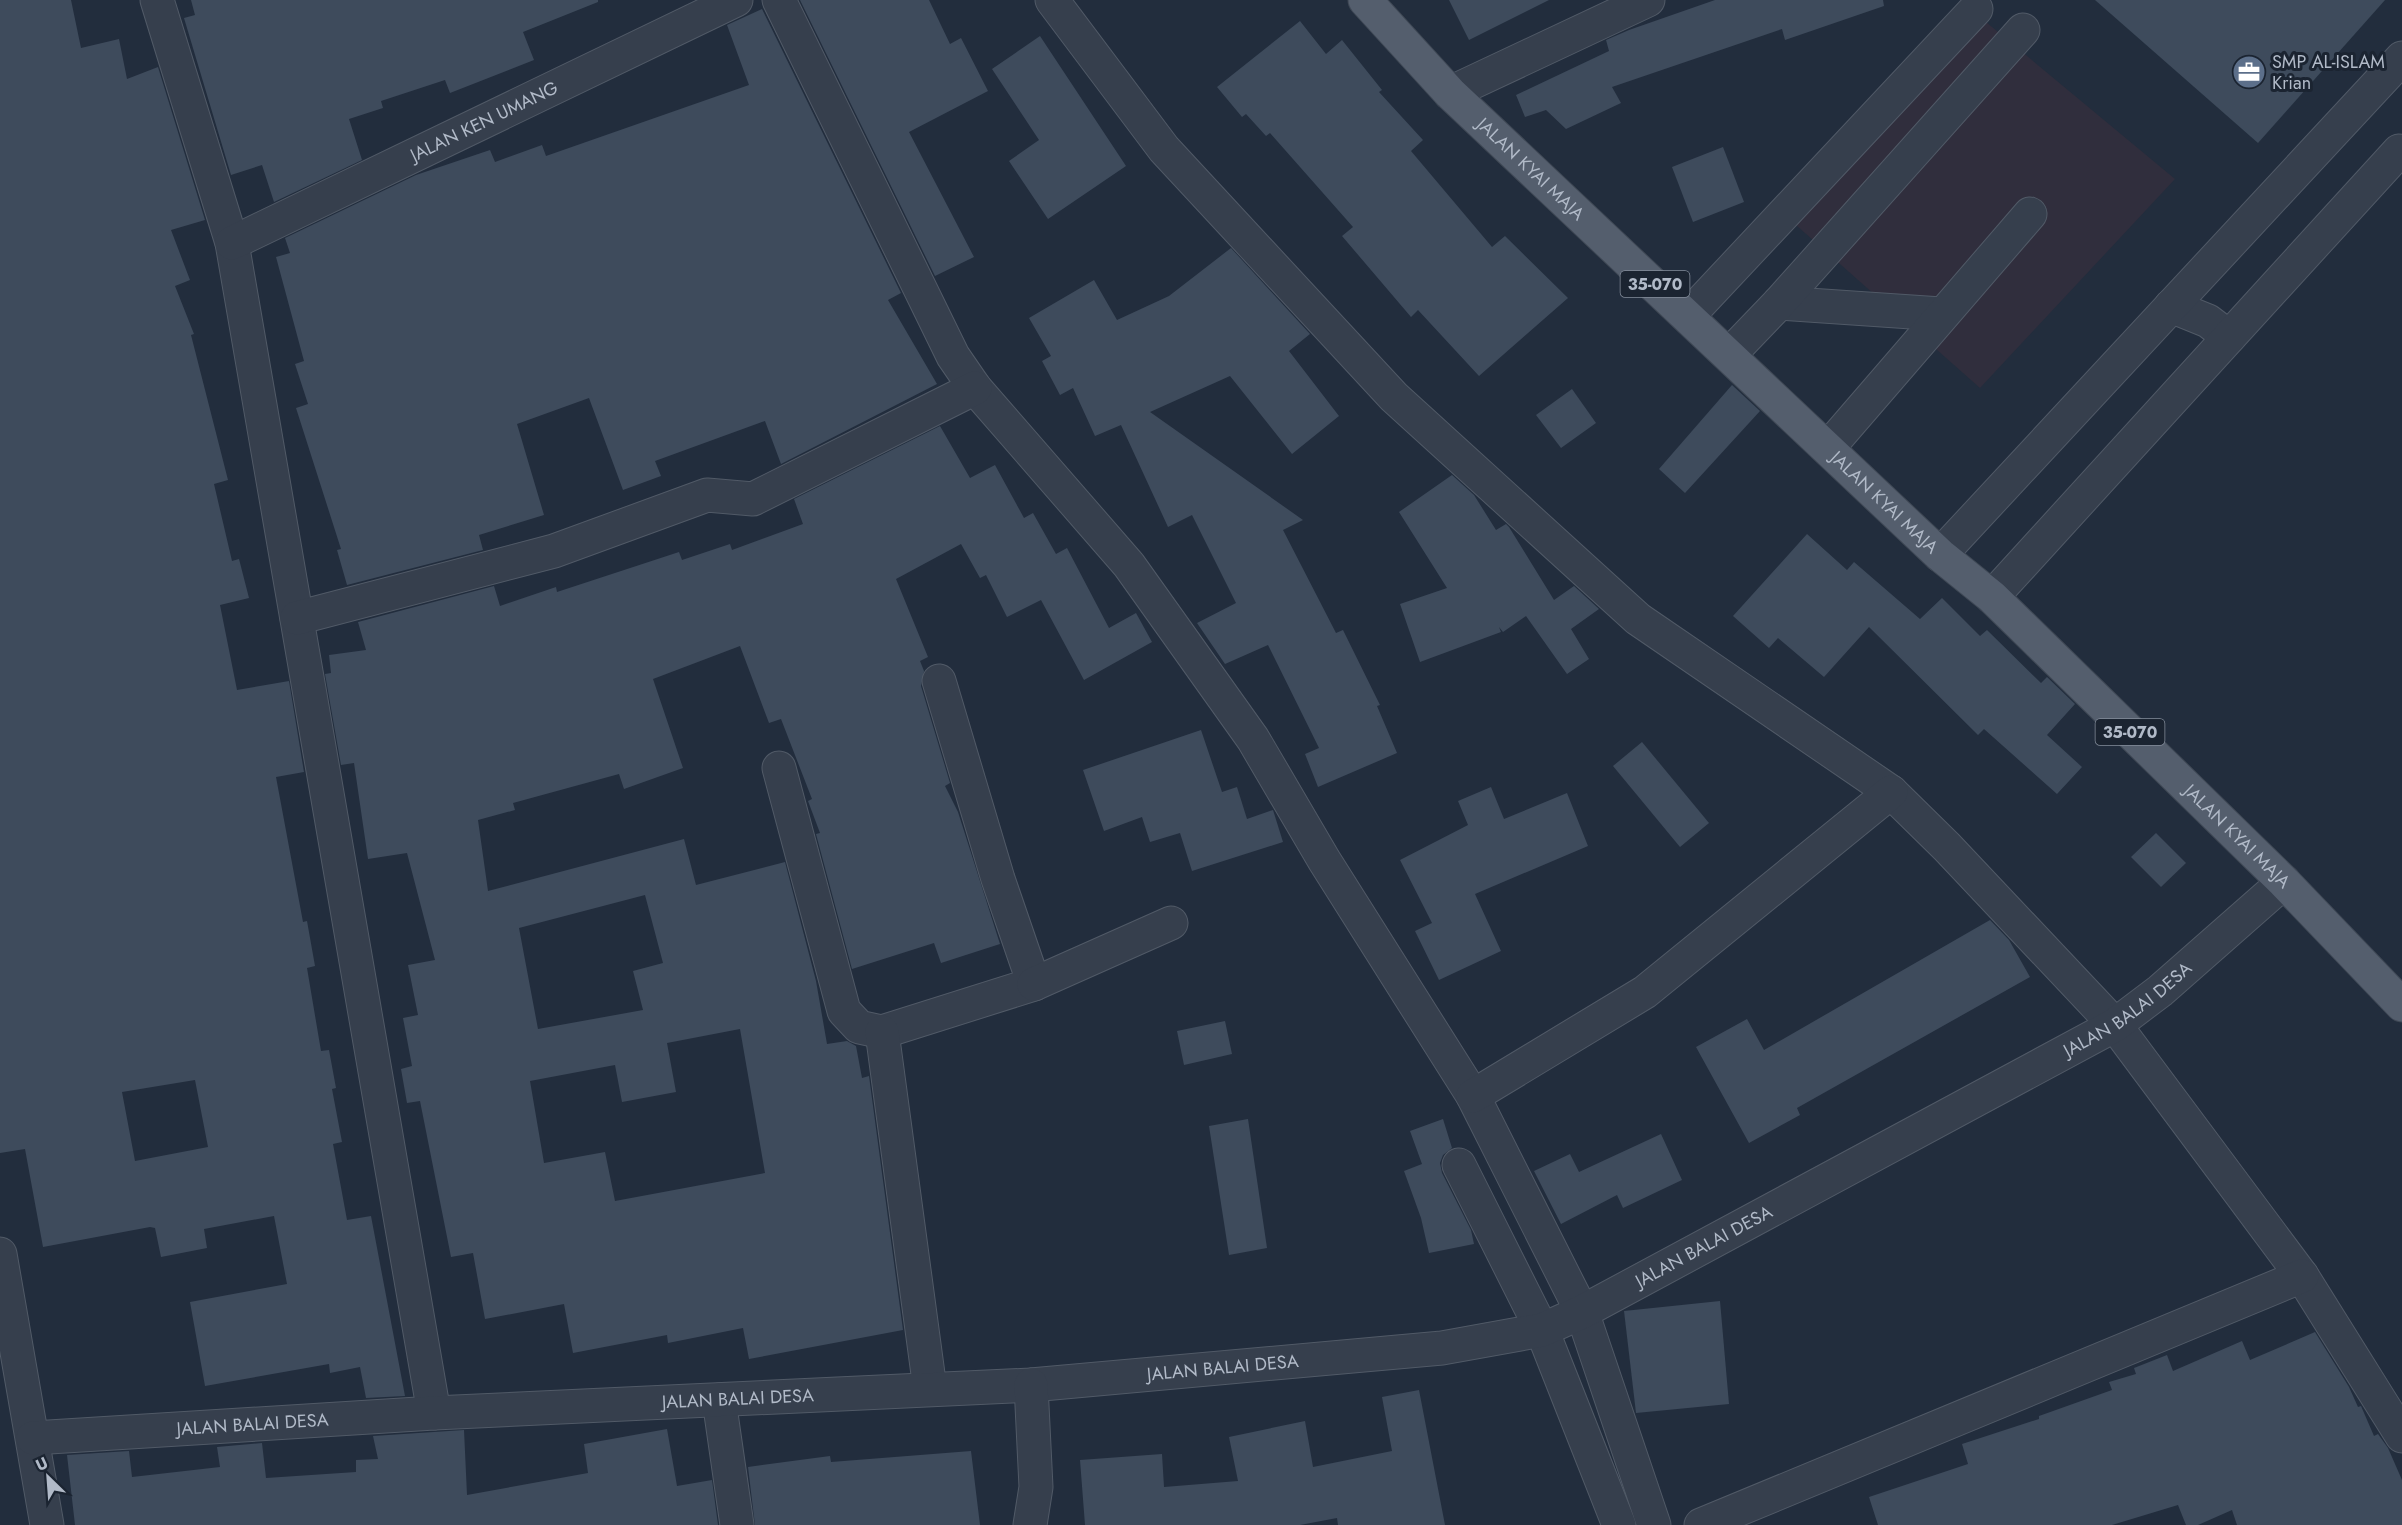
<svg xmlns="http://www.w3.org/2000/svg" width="2402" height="1525" viewBox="0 0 2402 1525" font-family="Jost,sans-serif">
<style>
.medical{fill:#302e3d}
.building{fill:#3e4b5c;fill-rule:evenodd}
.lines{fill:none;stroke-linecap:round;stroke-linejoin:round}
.minor-casing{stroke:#515a67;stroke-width:35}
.major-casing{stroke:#3f4855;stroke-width:35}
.minor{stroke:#363f4d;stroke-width:33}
.major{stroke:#545e6d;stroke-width:33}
.labels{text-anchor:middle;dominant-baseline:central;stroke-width:6;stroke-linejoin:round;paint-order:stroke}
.shield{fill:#1b2431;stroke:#848d9b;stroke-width:1.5}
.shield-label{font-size:16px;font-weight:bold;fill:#b1bac8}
.poi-label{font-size:18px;fill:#b1bac8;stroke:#1b2431;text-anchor:start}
.street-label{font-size:18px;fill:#b1bac8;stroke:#1b2431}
</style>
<rect width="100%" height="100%" fill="#222d3d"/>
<path class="medical" d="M1986 22 2175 179 1980 388 1796 225Z"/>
<g class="building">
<path d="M0 0H71L81 48 119 39 127 79 158 67 205 220 171 230 190 280 175 286 194 334 191 335 228 480 214 484 232 561 239 559 249 598 220 605 237 690 289 681 304 772 276 777 303 922 307 921 315 966 307 968 321 1051 329 1050 336 1088 332 1089 342 1142 333 1144 347 1220 371 1216 405 1396 366 1398 360 1367 330 1373 329 1364 205 1386 190 1302 287 1284 274 1216 204 1229 207 1248 161 1257 155 1228 150 1227 43 1247 25 1149 0 1153ZM195 1080 208 1147 135 1161 122 1092Z"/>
<path d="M191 0H598V2L523 32 534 60 450 93 445 80 381 101 383 108 349 119 362 160 274 202 262 165 231 175 184 18 195 15Z"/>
<path d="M800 0H929L950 44 961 38 988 91 909 132 974 257 935 276Z"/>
<path d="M1449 0H1549L1469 40Z"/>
<path d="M1715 0H1883L1884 6 1785 40 1782 29 1612 87 1621 103 1566 129 1546 110 1525 117 1516 95 1609 51 1606 40 1629 30Z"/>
<path d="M2095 0H2385L2258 143Z"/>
<path d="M762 9 901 293 888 300 937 384 781 464 765 421 655 461 661 476 623 490 589 398 517 424 544 515 479 535 483 550 347 585 337 550 341 549 296 408 308 404 295 364 304 361 276 257 290 253 285 238 416 175 490 150 495 162 542 145 546 156 749 85 727 25Z"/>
<path d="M1300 21 1326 54 1342 40 1382 90 1379 92 1423 140 1411 151 1492 247 1505 236 1568 298 1479 376 1418 310 1411 317 1342 236 1353 227 1270 133 1266 136 1246 114 1242 117 1217 87Z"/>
<path d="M1040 36 1126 166 1048 219 1009 161 1039 140 992 69Z"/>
<path d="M1723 147 1744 202 1693 222 1672 167Z"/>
<path d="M1231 248 1310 334 1289 351 1339 416 1292 454 1230 376 1150 412 1303 520 1283 530 1336 633 1343 630 1380 705 1377 706 1397 753 1318 787 1305 754 1319 748 1268 645 1225 664 1197 623 1236 603 1192 515 1168 527 1121 425 1095 436 1073 388 1060 395 1042 361 1051 356 1029 318 1094 280 1117 320 1169 296Z"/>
<path d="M1732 385 1760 411 1685 493 1659 469Z"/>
<path d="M1572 389 1596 423 1561 448 1536 415Z"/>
<path d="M940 426 970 478 995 465 1024 518 1033 513 1056 554 1067 548 1109 628 1136 613 1152 642 1084 680 1041 600 1007 617 986 575 980 578 961 544 896 579 928 657 920 661 924 671 921 686 950 783 945 786 958 812 1000 944 941 963 934 943 852 969 816 834 820 833 808 801 812 799 781 719 769 723 740 646 653 679 683 768 624 789 619 774 513 803 515 810 478 820 488 891 684 839 696 885 785 862 816 981 827 1044 847 1041 856 1046 862 1078 869 1076 903 1330 749 1359 743 1328 668 1343 667 1335 573 1353 564 1304 485 1319 473 1253 451 1257 420 1101 407 1103 401 1069 412 1066 403 1018 418 1015 408 965 435 960 407 853 368 859 354 763 341 765 325 674 331 673 329 655 366 650 358 622 494 586 500 606 556 587 557 592 679 552 682 560 730 544 732 550 803 524 794 499ZM645 895 663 963 633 971 643 1010 538 1029 519 928ZM740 1029 765 1173 615 1201 605 1152 544 1163 530 1081 615 1065 622 1102 676 1092 667 1043Z"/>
<path d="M1452 475 1474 495 1496 530 1506 524 1509 527 1554 600 1574 586 1599 609 1571 629 1589 659 1567 674 1526 616 1503 632 1499 627 1501 632 1420 662 1400 604 1447 588 1399 512Z"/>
<path d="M1807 534 1847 570 1854 562 1920 619 1942 598 1980 636 1987 630 2041 683 2047 677 2075 704 2047 735 2082 767 2057 794 1984 729 1978 735 1869 627 1824 677 1778 638 1769 648 1733 616Z"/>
<path d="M1201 730 1222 792 1237 787 1247 819 1273 810 1283 842 1192 871 1180 833 1150 842 1142 817 1104 831 1083 770Z"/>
<path d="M1642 742 1709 823 1680 847 1613 766Z"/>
<path d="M1491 787 1504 819 1567 793 1588 846 1475 894 1501 951 1439 980 1415 931 1432 923 1400 860 1468 825 1458 801Z"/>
<path d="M2156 833 2186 863 2161 887 2131 857Z"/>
<path d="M1990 920 2009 940 2030 977 1797 1108 1800 1115 1749 1143 1696 1047 1747 1019 1764 1050Z"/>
<path d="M1225 1021 1232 1054 1184 1065 1177 1031Z"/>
<path d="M1248 1119 1267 1248 1229 1255 1209 1126Z"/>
<path d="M1443 1119 1452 1148 1443 1155 1440 1163 1442 1173 1471 1230 1474 1244 1429 1253 1421 1218 1404 1171 1422 1164 1410 1131Z"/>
<path d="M1661 1134 1682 1180 1623 1208 1617 1195 1561 1224 1534 1171 1570 1154 1579 1172Z"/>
<path d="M1720 1301 1729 1404 1636 1413 1624 1311Z"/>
<path d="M2315 1332 2349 1387 2358 1407 2361 1406 2374 1436 2378 1434 2388 1448 2402 1480V1525H2237L2232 1510 2198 1525H2186L2178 1505 2112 1525H1878L1869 1497 1968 1464 1962 1444 2039 1419V1416L2112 1390 2109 1382 2136 1374 2134 1368 2167 1355 2173 1371 2242 1341 2250 1360Z"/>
<path d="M1419 1390 1445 1525H1338L1337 1518 1300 1525H1085L1080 1460 1162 1454 1164 1487 1238 1481 1229 1437 1305 1421 1313 1467 1392 1451 1382 1397Z"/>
<path d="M667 1429 677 1486 712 1480 718 1525H75L67 1455 129 1451 132 1477 220 1467 217 1447 262 1443 266 1478 356 1472V1460L378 1459 373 1436 464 1430 467 1495 588 1473 584 1444Z"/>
<path d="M971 1451 980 1525H755L748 1467 830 1456 831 1462Z"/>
</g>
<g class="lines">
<g class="minor-casing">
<g id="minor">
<path d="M157 0 232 243 434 1413"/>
<path d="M779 0 953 356 975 388 1129 565 1253 739 1324 860 1473 1096 1582 1312 1654 1525"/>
<path d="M1052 0 1164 149 1394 397 1638 619 1891 792 1947 847 2115 1025 2302 1276 2402 1436"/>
<path d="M1450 93 1648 0"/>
<path id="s1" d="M232 243 736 0"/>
<path d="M1779 303 1941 314"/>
<path d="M2171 306 2208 321 2229 337"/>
<path d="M1688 316 1976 9"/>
<path d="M1729 355 1779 303 2023 30"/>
<path d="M1828 448 2030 214"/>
<path d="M1940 555 2402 58"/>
<path d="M1992 597 2399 151"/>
<path d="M297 618 554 551 707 495 753 499 975 388"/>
<path d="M779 768 844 1011 859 1027 882 1032 1034 984 998 879 939 681"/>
<path d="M1034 984 1171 923"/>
<path d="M882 1032 930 1389"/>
<path d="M1473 1096 1645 992 1891 792"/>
<path d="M1459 1165 1542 1330 1619 1525"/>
<path d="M0 1254 47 1525"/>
<path d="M719 1400 737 1525"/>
<path id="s2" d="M33 1438 434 1413 1031 1385 1442 1348 1542 1330 1582 1312 2115 1025 2160 991 2284 882"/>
<path d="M1030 1525 1036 1487 1031 1385"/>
<path d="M1701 1525 2302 1276"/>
</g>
</g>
<g class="major-casing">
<g id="major">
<path id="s3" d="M1365 0 1450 93 1940 555 1992 597 2284 882 2402 1005"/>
</g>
</g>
<use href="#minor" class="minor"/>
<use href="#major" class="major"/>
</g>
<defs>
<g id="office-disc" transform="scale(1.725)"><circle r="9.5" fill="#5c6f8a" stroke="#1b2431"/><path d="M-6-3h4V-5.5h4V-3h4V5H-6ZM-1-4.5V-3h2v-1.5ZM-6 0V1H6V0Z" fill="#fff"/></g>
</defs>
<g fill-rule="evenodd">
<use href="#office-disc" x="2249" y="72"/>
</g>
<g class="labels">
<g class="shield">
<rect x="1620.5" y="271" width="69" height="26" rx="4.5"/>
<rect x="2095.5" y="719" width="69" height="26" rx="4.5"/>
</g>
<g class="shield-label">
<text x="1655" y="284">35-070</text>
<text x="2130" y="732">35-070</text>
</g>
<g class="poi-label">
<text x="2272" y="62">SMP AL-ISLAM<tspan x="2272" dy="21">Krian</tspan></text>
</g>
<g class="street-label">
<text stroke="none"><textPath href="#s1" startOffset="280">JALAN KEN UMANG</textPath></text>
<text stroke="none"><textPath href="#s3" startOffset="237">JALAN KYAI MAJA</textPath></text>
<text stroke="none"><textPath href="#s3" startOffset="723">JALAN KYAI MAJA</textPath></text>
<text stroke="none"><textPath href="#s3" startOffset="1209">JALAN KYAI MAJA</textPath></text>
<text stroke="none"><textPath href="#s2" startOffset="2182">JALAN BALAI DESA</textPath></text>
<text stroke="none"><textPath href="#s2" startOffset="1696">JALAN BALAI DESA</textPath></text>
<text stroke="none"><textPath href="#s2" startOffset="1192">JALAN BALAI DESA</textPath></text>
<text stroke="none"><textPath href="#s2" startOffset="706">JALAN BALAI DESA</textPath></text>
<text stroke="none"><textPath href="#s2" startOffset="220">JALAN BALAI DESA</textPath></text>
</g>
</g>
<g transform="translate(48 1477) rotate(335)" stroke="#1b2431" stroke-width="4.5" paint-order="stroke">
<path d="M0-4.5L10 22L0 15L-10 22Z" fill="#b1bac8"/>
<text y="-9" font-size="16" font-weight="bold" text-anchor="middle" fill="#b1bac8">U</text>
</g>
</svg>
